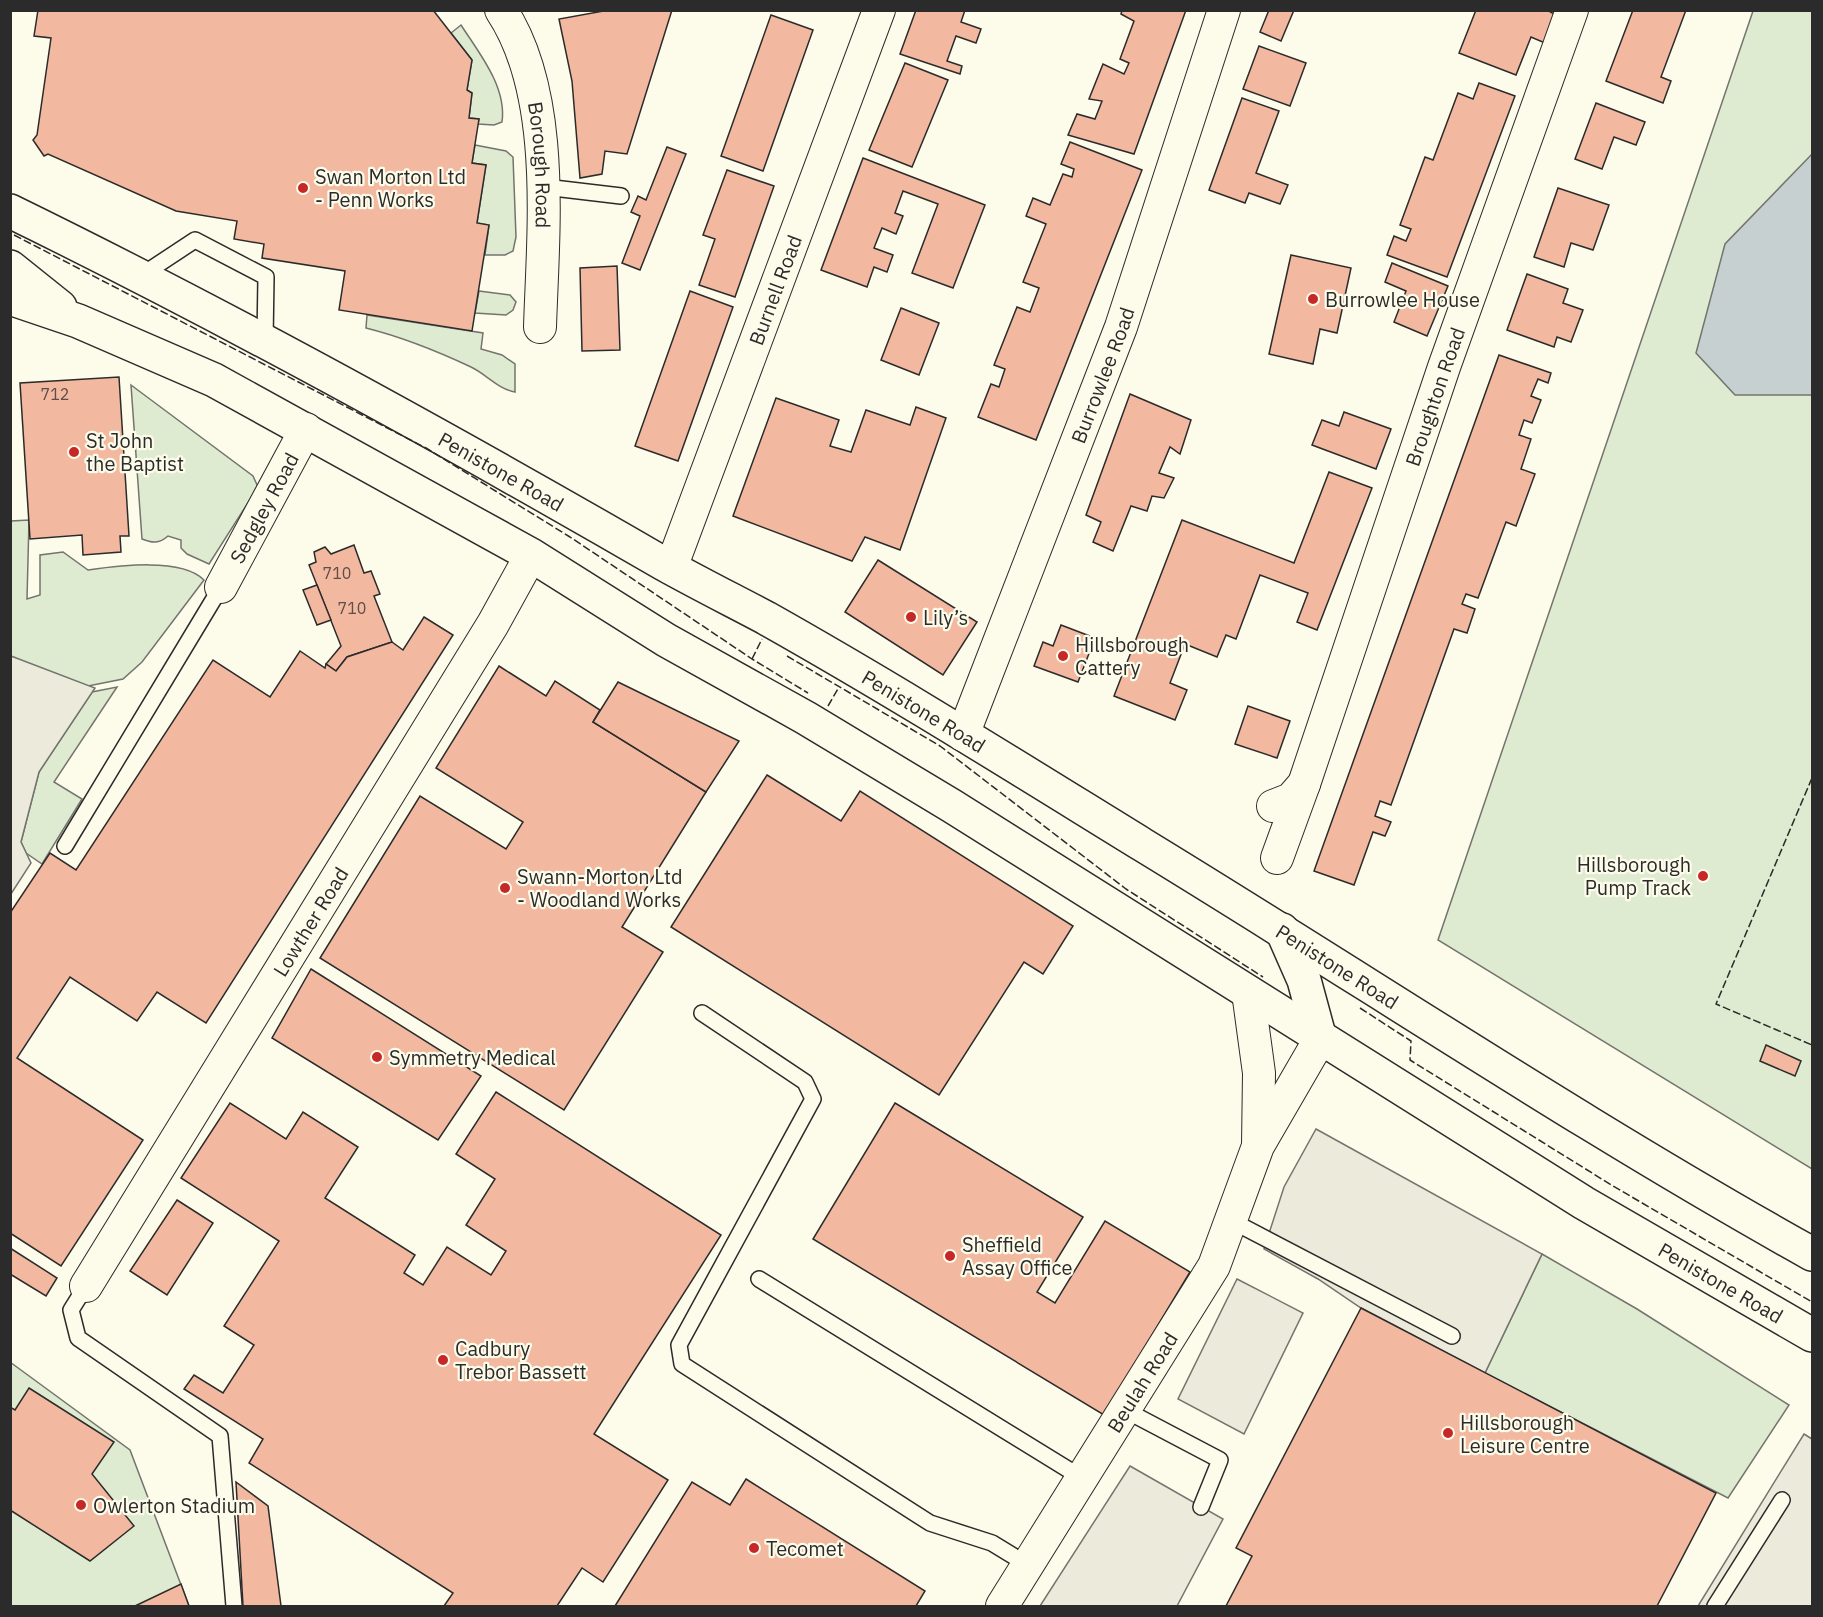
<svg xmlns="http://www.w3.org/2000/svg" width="1823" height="1617" viewBox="0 0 1823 1617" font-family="'IBM Plex Sans',sans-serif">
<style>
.green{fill:#deebd1;stroke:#74746e;stroke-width:1.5}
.parking{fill:#eceadb;stroke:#74746e;stroke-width:1.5}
.water{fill:#c7d0d0;stroke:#74746e;stroke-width:1.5}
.building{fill:#f2b8a0;stroke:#2b2b2b;stroke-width:1.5}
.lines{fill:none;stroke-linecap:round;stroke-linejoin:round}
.service-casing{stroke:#2b2b2b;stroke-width:18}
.minor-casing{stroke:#2b2b2b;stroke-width:34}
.trunk-casing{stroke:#2b2b2b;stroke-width:36}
.service{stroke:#fdfbea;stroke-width:15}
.minor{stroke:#fdfbea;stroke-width:32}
.trunk{stroke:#fdfbea;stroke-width:33}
.fence{stroke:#2b2b2b;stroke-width:1.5;stroke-dasharray:8 3;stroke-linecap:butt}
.poi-dot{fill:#c62828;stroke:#fdfbea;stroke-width:2}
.labels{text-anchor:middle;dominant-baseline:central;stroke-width:4.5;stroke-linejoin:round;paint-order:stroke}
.number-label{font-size:16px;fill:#5d4e48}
.street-label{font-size:20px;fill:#2b2b2b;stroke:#fdfbea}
.poi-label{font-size:20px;fill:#2b2b2b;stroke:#fdfbea;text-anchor:start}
</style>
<rect width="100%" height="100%" fill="#fdfbea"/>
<g class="green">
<path d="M1753 11H1812V1169L1438 940Z"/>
<path d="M461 25C479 53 507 87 502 122L494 125 478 124 479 119 469 118 472 93 467 90 472 60 451 33Z"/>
<path d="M475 145 506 151 513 157 516 237 513 251 505 255H485L489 225 477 223 486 165 472 163Z"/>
<path d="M479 291 510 295 516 302 513 310 506 315 475 313Z"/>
<path d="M367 315 483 333 481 349 502 355 515 364V392C498 389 486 374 471 367 437 351 402 337 366 328Z"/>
<path d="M131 385 253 476 258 487 209 564 187 554 181 548V540L168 536C159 544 152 543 142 539Z"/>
<path d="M29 520 27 599 40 595V555L63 552 88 570C117 566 182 557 204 580L142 662 123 679 83 687 11 657V521Z"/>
<path d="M117 687 54 782 82 799 42 864 26 853 21 842 39 772 92 692Z"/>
<path d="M1542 1254 1637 1309 1789 1405 1728 1498 1485 1373Z"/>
<path d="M10 1362 130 1450 189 1606H11Z"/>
</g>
<g class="parking">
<path d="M11 656 95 688 39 772 21 842 31 863 11 894Z"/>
<path d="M1316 1129 1542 1254 1485 1373 1361 1308 1318 1279 1264 1249 1284 1187Z"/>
<path d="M1237 1279 1303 1313 1244 1434 1178 1399Z"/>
<path d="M1804 1434 1812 1439V1606H1698Z"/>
<path d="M1130 1466 1223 1519 1177 1606H1040Z"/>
</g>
<path class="water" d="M1812 154V395H1735L1696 353 1725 244Z"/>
<g class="building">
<path d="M38 10H433L472 60 467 90 472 93 469 118 479 119 472 163 486 165 477 223 489 225 472 331 339 310 345 271 262 258 264 244 234 239 237 221 176 211 48 154 44 156 33 140 37 135 51 38 34 36Z"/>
<path d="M609 10H672L627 154 605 151 602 174 580 178 572 81 559 19Z"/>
<path d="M916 10H965L961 22 981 29 976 43 956 36 947 61 962 66 960 74 900 54Z"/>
<path d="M1122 10H1186L1134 154 1068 135 1077 114 1095 119 1102 101 1089 99 1103 64 1124 74 1129 63 1120 59 1134 21 1121 14Z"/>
<path d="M1269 10H1294L1281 41 1260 32Z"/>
<path d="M1476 10H1547L1556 15 1545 43 1531 37 1516 75 1459 53Z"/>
<path d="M1633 10H1686L1661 77 1671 81 1663 103 1606 81Z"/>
<path d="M771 15 813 30 763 171 721 156Z"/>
<path d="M1259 46 1306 63 1290 106 1243 89Z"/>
<path d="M905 63 948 80 912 167 869 150Z"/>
<path d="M1479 83 1515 96 1447 277 1387 255 1394 236 1406 241 1411 229 1400 225 1425 157 1433 160 1458 93 1473 99Z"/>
<path d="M1242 98 1279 111 1256 173 1288 185 1280 204 1249 193 1245 203 1209 190Z"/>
<path d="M1596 103 1645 122 1636 145 1614 137 1602 169 1575 159Z"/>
<path d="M1070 142 1142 170 1036 440 978 417 991 384 999 387 1005 369 994 365 1017 307 1030 312 1039 288 1023 282 1046 224 1026 216 1033 198 1050 205 1063 174 1072 177 1074 169 1061 164Z"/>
<path d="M667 147 686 154 640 270 622 263 640 216 631 212 638 196 646 200Z"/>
<path d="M863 158 985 205 953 288 912 273 938 204 903 191 895 213 903 216 896 234 882 228 874 248 893 255 887 272 874 267 867 287 821 270Z"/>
<path d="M727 170 774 186 735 297 699 285 715 239 703 235Z"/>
<path d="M1558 188 1609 205 1593 250 1571 243 1564 267 1534 257Z"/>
<path d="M1291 255 1351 268 1337 333 1320 329 1313 364 1269 354Z"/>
<path d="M1392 263 1448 286 1427 336 1394 322 1406 291 1385 282Z"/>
<path d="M617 266 620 350 582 351 580 268Z"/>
<path d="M1527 274 1568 289 1563 303 1583 310 1571 342 1557 337 1554 347 1507 330Z"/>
<path d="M690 291 733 307 678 461 635 446Z"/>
<path d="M901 308 939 323 919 375 881 360Z"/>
<path d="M1499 355 1551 373 1548 383 1538 379 1531 396 1541 400 1532 423 1524 420 1519 435 1531 439 1521 469 1535 474 1516 526 1506 522 1478 598 1466 594 1462 604 1475 609 1467 633 1454 629 1391 805 1380 801 1375 816 1391 822 1385 836 1373 832 1354 885 1314 871Z"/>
<path d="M119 377 129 536H120L121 552 83 555 82 535 30 539 20 383Z"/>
<path d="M1130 394 1191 420 1180 454 1170 447 1159 473 1174 478 1164 498 1152 496 1147 511 1131 506 1113 551 1093 542 1101 522 1086 515Z"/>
<path d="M776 398 839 420 830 446 851 452 866 410 910 425 916 407 946 418 900 550 865 537 852 561 733 516Z"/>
<path d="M1344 412 1391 429 1376 469 1312 445 1322 420 1339 426Z"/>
<path d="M1329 472 1372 488 1317 630 1297 622 1308 593 1260 575 1236 639 1226 635 1217 657 1185 644 1170 683 1187 690 1175 720 1114 696 1182 520 1294 563Z"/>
<path d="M354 545 364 573 371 571 380 594 374 596 392 642 347 657 336 671 326 664 341 646 309 565 316 562 314 552 325 547 331 554Z"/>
<path d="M878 560 977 622 943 675 845 612Z"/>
<path d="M317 585 331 620 317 625 303 590Z"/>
<path d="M424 617 453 635 206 1023 157 992 137 1021 70 977 17 1058 143 1140 61 1266 10 1233V913L50 853 76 870 213 660 270 697 300 651 325 668 326 664 336 671 347 657 392 642 403 650Z"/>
<path d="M1061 625 1095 638 1078 682 1034 666 1043 642 1053 646Z"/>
<path d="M499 666 546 696 555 681 600 710 593 722 706 792 622 927 663 952 564 1110 320 958 420 796 506 849 523 822 436 768Z"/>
<path d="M618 682 739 741 706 792 593 722Z"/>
<path d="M1248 706 1290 721 1277 758 1235 744Z"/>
<path d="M767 775 841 821 860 791 1073 926 1043 974 1024 962 939 1095 671 927Z"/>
<path d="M311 969 481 1076 438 1140 272 1038Z"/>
<path d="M1766 1045 1801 1061 1795 1076 1760 1061Z"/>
<path d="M496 1092 721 1235 594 1434 668 1480 603 1582 582 1568 557 1606H444L453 1593 249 1463 263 1439 184 1389 194 1375 223 1393 254 1345 224 1326 279 1241 181 1178 230 1103 286 1139 303 1112 358 1147 325 1198 415 1255 404 1273 423 1285 447 1247 491 1275 506 1251 466 1225 495 1179 456 1154Z"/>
<path d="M895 1103 1083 1217 1037 1292 1055 1303 1105 1221 1190 1272 1104 1415 813 1239Z"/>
<path d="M177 1200 213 1223 167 1295 130 1271Z"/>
<path d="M10 1248 57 1278 46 1296 10 1274Z"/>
<path d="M1361 1308 1716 1493 1657 1606H1226L1252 1556 1236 1548Z"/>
<path d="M29 1388 114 1442 92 1474 134 1526 90 1561 10 1510V1407L15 1410Z"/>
<path d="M746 1479 925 1591 916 1606H615L692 1482 730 1505Z"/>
<path d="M236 1482 268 1506 281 1606H243Z"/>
<path d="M181 1584 189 1606H135Z"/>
</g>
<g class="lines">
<g class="service-casing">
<g id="service">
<path d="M545 187 621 196"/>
<path d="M142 275 195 240 266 277 265 340"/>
<path d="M65 846 221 587"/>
<path d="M702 1013 805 1082 813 1099 679 1345 682 1364 930 1523 992 1543 1028 1565"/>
<path d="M1232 1221 1452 1336"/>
<path d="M759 1279 1082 1478"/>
<path d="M86 1286 71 1310 78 1338 220 1436 234 1606"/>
<path d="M1125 1410 1220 1460 1201 1507"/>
<path d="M1715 1606 1782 1500"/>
</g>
</g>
<g class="minor-casing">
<g id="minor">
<path id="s1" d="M501 10C557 94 543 231 540 327"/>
<path id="s2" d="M671 568 879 10"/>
<path id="s3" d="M221 587 306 429"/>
<path id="s4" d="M963 735 1121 327 1224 10"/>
<path id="s5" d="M1273 806 1291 799 1304 784 1444 367 1572 10"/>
<path d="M1277 858 1304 784"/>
<path d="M1248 992 1259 1073 1258 1145"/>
<path id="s6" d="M86 1286 493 624 531 555"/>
<path id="s7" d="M1002 1606 1214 1266 1258 1146 1320 1039"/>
</g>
</g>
<g class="trunk-casing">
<g id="trunk">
<path id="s8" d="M10 211C233 320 450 440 664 564 698 583 732 600 766 618 894 690 1018 768 1143 845 1366 981 1584 1127 1812 1254"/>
<path d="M10 267 60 307"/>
<path id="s9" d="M10 298 78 321 214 380 531 555 666 640 806 718 952 806 1584 1203 1812 1335"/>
<path d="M1282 930 1304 980 1320 1039"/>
</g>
</g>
<use href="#service" class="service"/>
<use href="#minor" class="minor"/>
<use href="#trunk" class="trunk"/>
<g class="fence">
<path d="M14 235 426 448 570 537 752 659 808 693"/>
<path d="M787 656 940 746 1126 889 1263 977"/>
<path d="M752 659 762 639"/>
<path d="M828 706 839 687"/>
<path d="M1812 778 1716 1004 1812 1045"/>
<path d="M1360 1008 1411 1041 1410 1060 1613 1186 1812 1302"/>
</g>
</g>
<g class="poi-dot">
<circle cx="303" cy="188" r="6"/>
<circle cx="1313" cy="299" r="6"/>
<circle cx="74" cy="452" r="6"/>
<circle cx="911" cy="617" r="6"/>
<circle cx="1063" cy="656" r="6"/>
<circle cx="1703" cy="876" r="6"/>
<circle cx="505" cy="888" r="6"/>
<circle cx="377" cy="1057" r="6"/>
<circle cx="950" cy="1256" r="6"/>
<circle cx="443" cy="1360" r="6"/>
<circle cx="1448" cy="1433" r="6"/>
<circle cx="81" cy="1505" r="6"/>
<circle cx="754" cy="1548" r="6"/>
</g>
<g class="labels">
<g class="number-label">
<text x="55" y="394">712</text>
<text x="337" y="573">710</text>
<text x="352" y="608">710</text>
</g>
<g class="street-label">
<text stroke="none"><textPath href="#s1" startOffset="162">Borough Road</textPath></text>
<text stroke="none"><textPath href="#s2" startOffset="297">Burnell Road</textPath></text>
<text stroke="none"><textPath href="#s4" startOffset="386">Burrowlee Road</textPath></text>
<text stroke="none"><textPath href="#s5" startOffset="448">Broughton Road</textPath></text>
<text stroke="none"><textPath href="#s8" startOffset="556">Penistone Road</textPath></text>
<text stroke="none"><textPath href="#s3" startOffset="90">Sedgley Road</textPath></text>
<text stroke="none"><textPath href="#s8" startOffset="1042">Penistone Road</textPath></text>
<text stroke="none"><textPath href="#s6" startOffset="428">Lowther Road</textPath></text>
<text stroke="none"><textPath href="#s8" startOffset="1528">Penistone Road</textPath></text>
<text stroke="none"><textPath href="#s9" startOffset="1977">Penistone Road</textPath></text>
<text stroke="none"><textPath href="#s7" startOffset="264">Beulah Road</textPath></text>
</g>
<g class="poi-label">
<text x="315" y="176">Swan Morton Ltd<tspan x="315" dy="23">- Penn Works</tspan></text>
<text x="1325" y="299">Burrowlee House</text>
<text x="86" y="440">St John<tspan x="86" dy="23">the Baptist</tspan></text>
<text x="923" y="617">Lily’s</text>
<text x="1075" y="644">Hillsborough<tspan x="1075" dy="23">Cattery</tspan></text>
<text x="1691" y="864" text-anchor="end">Hillsborough<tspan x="1691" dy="23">Pump Track</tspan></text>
<text x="517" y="876">Swann-Morton Ltd<tspan x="517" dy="23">- Woodland Works</tspan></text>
<text x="389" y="1057">Symmetry Medical</text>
<text x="962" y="1244">Sheffield<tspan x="962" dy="23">Assay Office</tspan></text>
<text x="455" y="1348">Cadbury<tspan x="455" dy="23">Trebor Bassett</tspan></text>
<text x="1460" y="1422">Hillsborough<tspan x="1460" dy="23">Leisure Centre</tspan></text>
<text x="93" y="1505">Owlerton Stadium</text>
<text x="766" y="1548">Tecomet</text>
</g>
</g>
<rect width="1823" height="1617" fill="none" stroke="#2b2b2b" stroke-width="24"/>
</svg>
